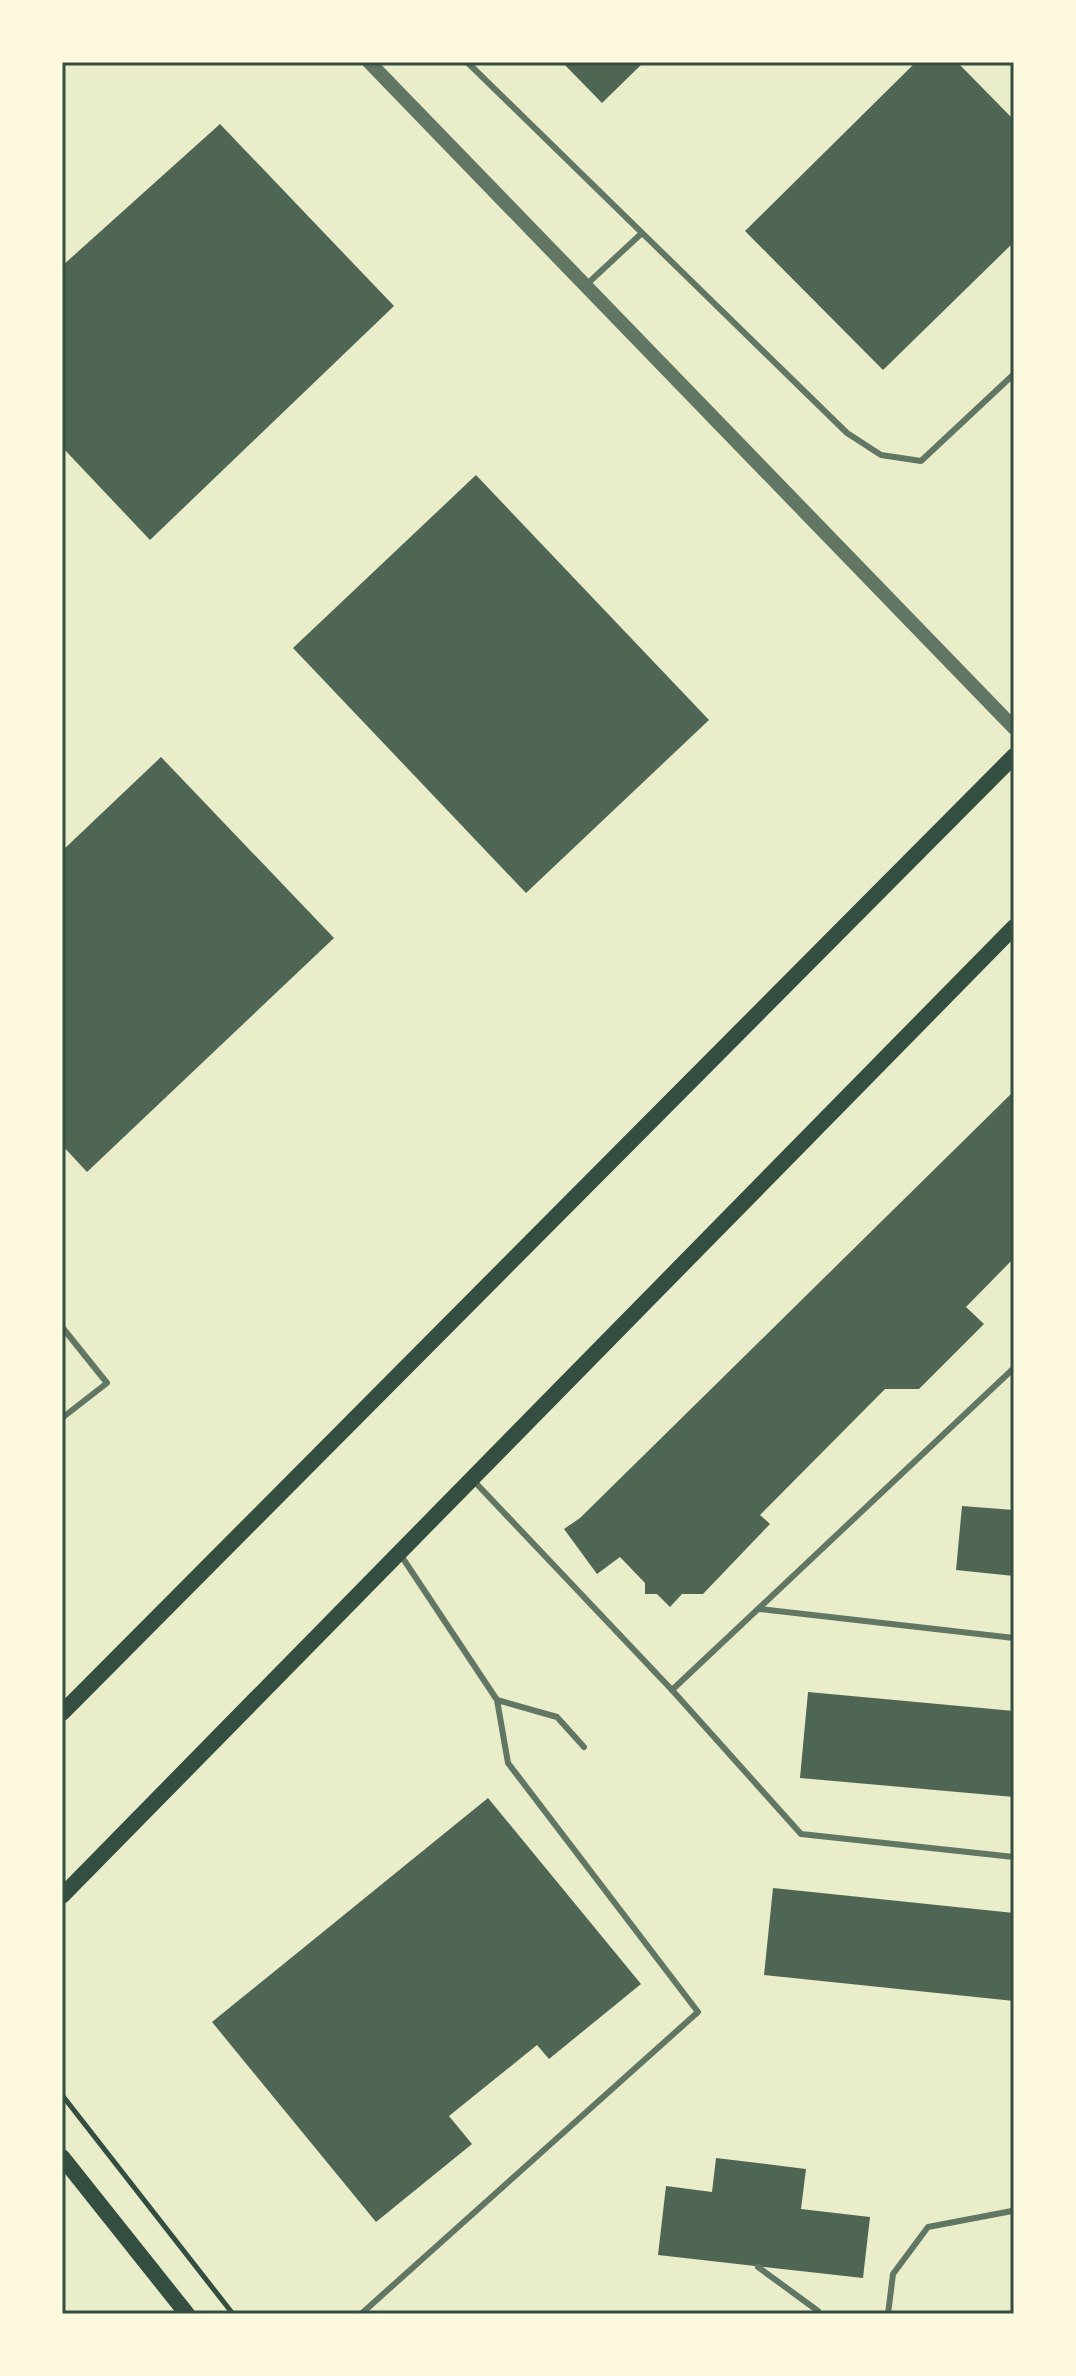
<svg xmlns="http://www.w3.org/2000/svg" width="1076" height="2376" viewBox="0 0 1076 2376" font-family="'PT Sans Narrow',sans-serif">
<style>
.building{fill:#4f6655}
.lines{fill:none;stroke-linecap:round;stroke-linejoin:round}
.path{stroke:#344e41;stroke-width:5}
.service{stroke:#617663;stroke-width:6}
.tertiary{stroke:#617663;stroke-width:14}
.secondary{stroke:#344e41;stroke-width:16}
.neatline{fill:none;stroke:#344e41;stroke-width:3}
</style>
<rect width="100%" height="100%" fill="#e9edc9"/>
<g class="building">
<path d="M562 62H644L602 103Z"/>
<path d="M916 62H957L1014 120V242L883 370 745 231Z"/>
<path d="M220 124 394 306 150 540 62 447V266Z"/>
<path d="M476 475 709 720 526 893 293 648Z"/>
<path d="M161 757 334 938 87 1172 62 1145V851Z"/>
<path d="M1014 1091V1258L966 1307 984 1324 919 1389H885L760 1515 770 1524 703 1594H682L670 1607 657 1594H645V1583L620 1557 597 1574 564 1529 580 1518Z"/>
<path d="M962 1506 1014 1510V1576L956 1570Z"/>
<path d="M808 1692 1014 1711V1797L800 1778Z"/>
<path d="M488 1798 641 1984 549 2059 537 2045 449 2116 472 2144 376 2222 212 2022Z"/>
<path d="M773 1888 1014 1913V2001L764 1975Z"/>
<path d="M716 2158 806 2169 801 2209 870 2217 863 2278 658 2255 666 2186 712 2192Z"/>
</g>
<g class="lines">
<path class="path" d="M62 2095 233 2314"/>
<g class="service">
<path d="M467 62 847 433 881 455 921 461 1014 374"/>
<path d="M586 285 642 233"/>
<path d="M62 1327 107 1383 62 1418"/>
<path d="M473 1480 672 1690 1014 1368"/>
<path d="M759 1609 1014 1638"/>
<path d="M672 1690 801 1834 1014 1857"/>
<path d="M497 1700 557 1717 584 1747"/>
<path d="M758 2267 818 2311 817 2314"/>
<path d="M361 2314 698 2012 508 1763 497 1700 400 1554"/>
<path d="M888 2314 893 2274 928 2227 1012 2211 1014 2214"/>
</g>
<path class="tertiary" d="M369 62 1014 728"/>
<g class="secondary">
<path d="M62 1713 1014 756"/>
<path d="M62 1896 1014 927"/>
<path d="M62 2157 187 2314"/>
</g>
</g>
<rect width="1076" height="2376" fill="none" stroke="#fefae0" stroke-width="128"/>
<rect x="64" y="64" width="948" height="2248" class="neatline"/>
</svg>
